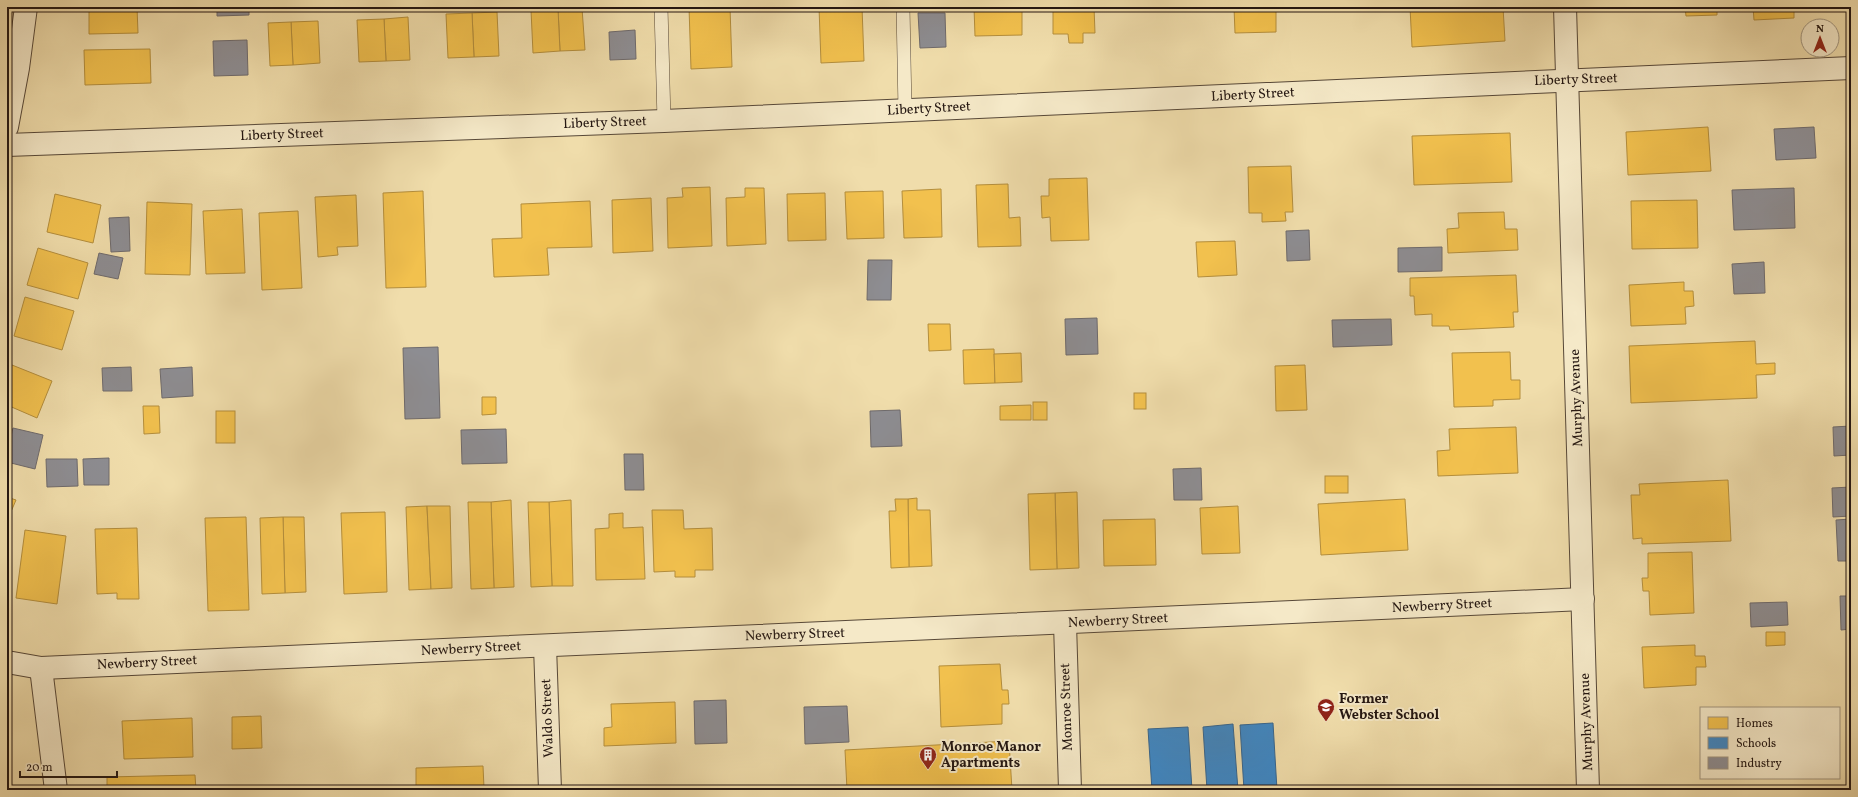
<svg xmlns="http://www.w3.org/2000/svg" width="1858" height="797" viewBox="0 0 1858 797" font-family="Vollkorn,serif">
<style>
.homes{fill:#f2c14e;stroke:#b48e3c}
.schools{fill:#3f88c5;stroke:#37668f}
.industry{fill:#8d8d92;stroke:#6e6a6c}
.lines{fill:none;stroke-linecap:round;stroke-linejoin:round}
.service-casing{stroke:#574838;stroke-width:14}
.minor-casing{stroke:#574838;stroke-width:24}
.service{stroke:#f5e9c8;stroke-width:13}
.minor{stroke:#f5e9c8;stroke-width:22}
.labels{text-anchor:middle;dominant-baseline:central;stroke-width:4;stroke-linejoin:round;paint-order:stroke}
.street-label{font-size:14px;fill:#241712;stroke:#f5e9c8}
.poi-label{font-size:14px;font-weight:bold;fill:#241712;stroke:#f5e9c8;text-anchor:start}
</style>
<rect width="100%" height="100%" fill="#f0ddab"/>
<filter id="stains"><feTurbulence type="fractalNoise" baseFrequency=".005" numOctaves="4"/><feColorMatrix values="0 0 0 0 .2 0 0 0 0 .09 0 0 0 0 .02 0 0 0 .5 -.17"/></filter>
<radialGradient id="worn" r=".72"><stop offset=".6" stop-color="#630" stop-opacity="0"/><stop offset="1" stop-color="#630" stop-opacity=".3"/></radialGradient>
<g class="homes">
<path d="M89 7H137L138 33 89 34Z"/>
<path d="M689 7H730L732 67 691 69Z"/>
<path d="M819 7H862L864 61 821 63Z"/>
<path d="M974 7H1022V35L975 36Z"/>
<path d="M1053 7H1094L1095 33H1083V43H1069L1068 34H1053Z"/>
<path d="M1234 7H1276V32L1235 33Z"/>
<path d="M1410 7H1503L1505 41 1412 47Z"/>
<path d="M1685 7H1717V15L1686 16Z"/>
<path d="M1753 7H1794V18L1754 20Z"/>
<path d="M582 8 585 50 560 51 558 9Z"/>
<path d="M558 9 560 51 533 53 531 10Z"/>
<path d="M497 12 499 56 474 57 472 13Z"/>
<path d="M472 13 474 57 448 58 446 14Z"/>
<path d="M408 17 410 60 386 61 384 19Z"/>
<path d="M384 19 386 61 359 62 357 20Z"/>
<path d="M318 21 320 63 293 65 291 22Z"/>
<path d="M291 22 293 65 270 66 268 23Z"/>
<path d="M150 49 151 83 85 85 84 50Z"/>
<path d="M1708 127 1711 171 1628 175 1626 132Z"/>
<path d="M1510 133 1512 182 1414 185 1412 136Z"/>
<path d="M1291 166 1293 212H1285L1286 221 1262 222V213H1249L1248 167Z"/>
<path d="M1087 178 1089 240 1051 241 1050 217 1042 218 1041 196H1049V179Z"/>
<path d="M1008 184 1009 218 1020 217 1021 246 978 247 976 185Z"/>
<path d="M710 187 712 246 668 248 667 198 683 197 682 188Z"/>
<path d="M745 188H764L766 244 727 246 726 198 745 197Z"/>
<path d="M941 189 942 237 904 238 902 191Z"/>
<path d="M423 191 426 287 386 288 383 193Z"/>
<path d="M883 191 884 238 847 239 845 192Z"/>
<path d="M825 193 826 240 788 241 787 194Z"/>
<path d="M55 194 101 205 93 243 47 232Z"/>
<path d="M356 195 358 246 337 247 338 255 318 257 315 197Z"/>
<path d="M651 198 653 251 613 253 612 200Z"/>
<path d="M1697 200 1698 248 1632 249 1631 201Z"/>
<path d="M590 201 592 247 547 248 549 275 494 277 492 239 522 238 521 204Z"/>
<path d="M147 202 192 204 190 275 145 274Z"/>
<path d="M242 209 245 273 206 274 203 211Z"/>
<path d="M298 211 302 288 262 290 259 213Z"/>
<path d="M1504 212 1505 229H1517L1518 250 1448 253 1447 229 1459 228 1458 213Z"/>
<path d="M1235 241 1237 275 1198 277 1196 242Z"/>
<path d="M38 248 88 263 78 299 27 285Z"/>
<path d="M1516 275 1518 312H1513L1514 327 1450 330 1449 326H1432V314L1415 315 1414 296H1410V278Z"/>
<path d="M1684 282V291H1693L1694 306 1685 307 1686 324 1631 326 1629 285Z"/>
<path d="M25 297 74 311 62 350 14 336Z"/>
<path d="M928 324H950L951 350 929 351Z"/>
<path d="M1755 341 1756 364 1775 363V374L1756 375 1757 398 1631 403 1629 346Z"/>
<path d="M994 349 995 383 964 384 963 350Z"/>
<path d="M1510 352 1511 380H1520V399L1493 400V406L1454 407 1452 353Z"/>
<path d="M1021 353 1022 382 995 383 994 354Z"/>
<path d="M7 363 52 381 37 418 7 405Z"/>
<path d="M1305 365 1307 410 1276 411 1275 366Z"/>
<rect x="1134" y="393" width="12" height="16"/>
<path d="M482 397H496V414L482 415Z"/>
<rect x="1033" y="402" width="14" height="18"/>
<path d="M1031 405V420H1000V406Z"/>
<path d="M143 406H159L160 433 144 434Z"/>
<rect x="216" y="411" width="19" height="32"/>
<path d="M1516 427 1518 473 1438 476 1437 451 1450 450 1449 429Z"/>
<rect x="1325" y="476" width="23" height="17"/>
<path d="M1728 480 1731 541 1642 544V538L1633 539 1631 495H1640L1639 484Z"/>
<path d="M1077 492 1079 568 1057 569 1055 493Z"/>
<path d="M1055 493 1057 569 1030 570 1028 494Z"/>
<path d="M7 497 16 500 7 521Z"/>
<path d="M917 498V510H930L932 566 909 567 908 499Z"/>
<path d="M895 499H908L909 567 891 568 889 511H896Z"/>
<path d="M1405 499 1408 550 1321 555 1318 504Z"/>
<path d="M511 500 514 587 494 588 491 502Z"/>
<path d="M571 500 573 586H552L549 502Z"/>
<path d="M468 502H491L494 588 471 589Z"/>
<path d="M528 502H549L552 586 531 587Z"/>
<path d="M427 506 431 589 409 590 406 507Z"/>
<path d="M427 506H450L452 588 431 589Z"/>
<path d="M1238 506 1240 553 1202 554 1200 508Z"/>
<path d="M652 510H683L684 529 712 528 713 570H695V577H675V571L654 572Z"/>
<path d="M385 512 387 592 344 594 341 513Z"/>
<path d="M623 513V528L643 527 645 579 596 580 595 529 609 528V514Z"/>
<path d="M246 517 249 610 208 611 205 518Z"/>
<path d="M283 517H304L306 592 285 593Z"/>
<path d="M283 517 285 593 262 594 260 518Z"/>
<path d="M1155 519 1156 565 1104 566 1103 520Z"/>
<path d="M137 528 139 599H117V593L97 594 95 529Z"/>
<path d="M25 530 66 536 57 604 16 598Z"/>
<path d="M1692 552 1694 613 1650 615 1649 591H1643L1642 578H1648V553Z"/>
<path d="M1766 632H1785V645L1766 646Z"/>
<path d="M1695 645V656H1705L1706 667H1696V685L1644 688 1642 647Z"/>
<path d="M1000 664 1002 690H1008L1009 704H1002V724L941 727 939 666Z"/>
<path d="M675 702 676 743 604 746V728L612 727 611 704Z"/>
<path d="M261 716 262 748 232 749V717Z"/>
<path d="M192 718 193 757 124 759 122 721Z"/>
<path d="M1009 741 1012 790H847L845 750Z"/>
<path d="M483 766 484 788H476V790H416V768Z"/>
<path d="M195 775 196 790H107V777Z"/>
</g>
<g class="schools">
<path d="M1273 723 1277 790H1244L1240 725Z"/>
<path d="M1233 724 1238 790H1207L1203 727Z"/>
<path d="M1188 727 1192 790H1152L1148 729Z"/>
</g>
<g class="industry">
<path d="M217 7H249V15L217 16Z"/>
<path d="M918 13H945L946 47 920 48Z"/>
<path d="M635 30 636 59 610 60 609 32Z"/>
<path d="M247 40 248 75 214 76 213 41Z"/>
<path d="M1814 127 1816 158 1776 160 1774 129Z"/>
<path d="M1794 188 1795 228 1734 230 1732 190Z"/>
<path d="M129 217 130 251 111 252 109 218Z"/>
<path d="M1309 230 1310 260 1287 261 1286 231Z"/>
<path d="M1442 247V271L1398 272V248Z"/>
<path d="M99 253 123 258 118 279 94 274Z"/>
<path d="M868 260H892L891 300H867Z"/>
<path d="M1764 262 1765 293 1734 294 1732 264Z"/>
<path d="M1097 318 1098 354 1066 355 1065 319Z"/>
<path d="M1391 319 1392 345 1333 347 1332 320Z"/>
<path d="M438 347 440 418 405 419 403 348Z"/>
<path d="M131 367 132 391H103L102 368Z"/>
<path d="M192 367 193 396 162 398 160 369Z"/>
<path d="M900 410 902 446 871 447 870 411Z"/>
<path d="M1851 426V455L1834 456 1833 427Z"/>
<path d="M13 428 43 435 35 469 7 462V452Z"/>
<path d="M506 429 507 463 462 464 461 430Z"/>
<path d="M624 454H643L644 490H625Z"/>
<path d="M109 458V485H84L83 459Z"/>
<path d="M46 459H77L78 486 47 487Z"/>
<path d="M1201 468 1202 500H1174L1173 469Z"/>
<path d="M1851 487V516L1833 517 1832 488Z"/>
<path d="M1851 519V561H1838L1836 520Z"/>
<path d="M1840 596H1851V629L1841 630Z"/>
<path d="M1787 602 1788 625 1751 627 1750 603Z"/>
<path d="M726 700 727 743 695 744 694 701Z"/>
<path d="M847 706 849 742 805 744 804 707Z"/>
</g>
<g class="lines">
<g class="service-casing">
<g id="service">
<path d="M661 7 664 121"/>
<path d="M903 7 905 110"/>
</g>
</g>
<g class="minor-casing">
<g id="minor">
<path d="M1565 7 1588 790"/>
<path d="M7 127 18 68 26 7"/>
<path d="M7 145 664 121 1851 68"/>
<path d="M1065 623 1070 790"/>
<path d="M545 646 550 790"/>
<path d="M7 662 41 668 1583 599"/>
<path d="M41 668 56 790"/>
</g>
</g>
<use href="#service" class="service"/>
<use href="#minor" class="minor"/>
</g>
<defs>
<g id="school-pin" transform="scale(0.9)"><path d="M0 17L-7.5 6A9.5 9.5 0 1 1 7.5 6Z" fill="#8f2418" stroke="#f5e9c8"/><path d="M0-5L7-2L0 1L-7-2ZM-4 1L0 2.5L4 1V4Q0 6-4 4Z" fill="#fff"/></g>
<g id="building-pin" transform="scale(0.9)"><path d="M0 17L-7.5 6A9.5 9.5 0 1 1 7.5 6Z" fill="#8f2418" stroke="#f5e9c8"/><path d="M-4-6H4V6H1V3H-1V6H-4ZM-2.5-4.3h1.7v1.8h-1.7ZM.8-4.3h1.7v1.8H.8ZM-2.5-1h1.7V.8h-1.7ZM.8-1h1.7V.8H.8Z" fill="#fff"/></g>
</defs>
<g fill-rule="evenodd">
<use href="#school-pin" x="1326" y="707"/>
<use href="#building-pin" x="928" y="755"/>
</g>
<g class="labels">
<g class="street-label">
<text transform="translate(1576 80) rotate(-2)">Liberty Street</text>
<text transform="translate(1253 95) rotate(-3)">Liberty Street</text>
<text transform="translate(929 109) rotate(-3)">Liberty Street</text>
<text transform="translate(605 123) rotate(-2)">Liberty Street</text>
<text transform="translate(282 135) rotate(-2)">Liberty Street</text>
<text transform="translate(1577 398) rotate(-92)">Murphy Avenue</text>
<text transform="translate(1442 606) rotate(-3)">Newberry Street</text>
<text transform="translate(1118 621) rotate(-3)">Newberry Street</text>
<text transform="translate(795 635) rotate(-2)">Newberry Street</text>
<text transform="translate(471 649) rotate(-3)">Newberry Street</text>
<text transform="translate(147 663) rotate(-3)">Newberry Street</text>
<text transform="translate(1067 707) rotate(-92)">Monroe Street</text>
<text transform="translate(548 718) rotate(-92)">Waldo Street</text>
<text transform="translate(1587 722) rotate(-92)">Murphy Avenue</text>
</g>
<g class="poi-label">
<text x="1339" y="699">Former<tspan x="1339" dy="16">Webster School</tspan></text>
<text x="941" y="747">Monroe Manor<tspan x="941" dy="16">Apartments</tspan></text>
</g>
</g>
<rect width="1858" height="797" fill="none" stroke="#f0ddab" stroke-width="24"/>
<rect x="8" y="8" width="1842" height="781" fill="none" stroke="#241712" stroke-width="2"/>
<rect x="12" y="12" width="1834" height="773" fill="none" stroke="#241712"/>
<rect x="1700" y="707" width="140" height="72" fill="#f5e9c8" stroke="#a1957f"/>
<rect x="1708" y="717" width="20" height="12" fill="#f2c14e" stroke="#a1957f"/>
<text x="1736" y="727" font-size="12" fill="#241712">Homes</text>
<rect x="1708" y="737" width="20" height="12" fill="#3f88c5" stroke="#a1957f"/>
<text x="1736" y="747" font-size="12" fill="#241712">Schools</text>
<rect x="1708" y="757" width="20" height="12" fill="#8d8d92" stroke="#a1957f"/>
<text x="1736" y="767" font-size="12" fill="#241712">Industry</text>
<g transform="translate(1820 38)"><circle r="19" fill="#f5e9c8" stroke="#a1957f"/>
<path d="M0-3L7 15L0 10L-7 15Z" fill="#8f2418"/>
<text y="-6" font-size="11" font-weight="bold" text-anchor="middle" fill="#241712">N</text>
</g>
<path d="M20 771v6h97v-6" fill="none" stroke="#241712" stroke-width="2"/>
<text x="26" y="771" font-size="12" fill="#241712" stroke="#f5e9c8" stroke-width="3" paint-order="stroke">20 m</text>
<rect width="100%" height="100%" filter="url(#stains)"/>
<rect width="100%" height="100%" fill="url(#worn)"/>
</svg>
